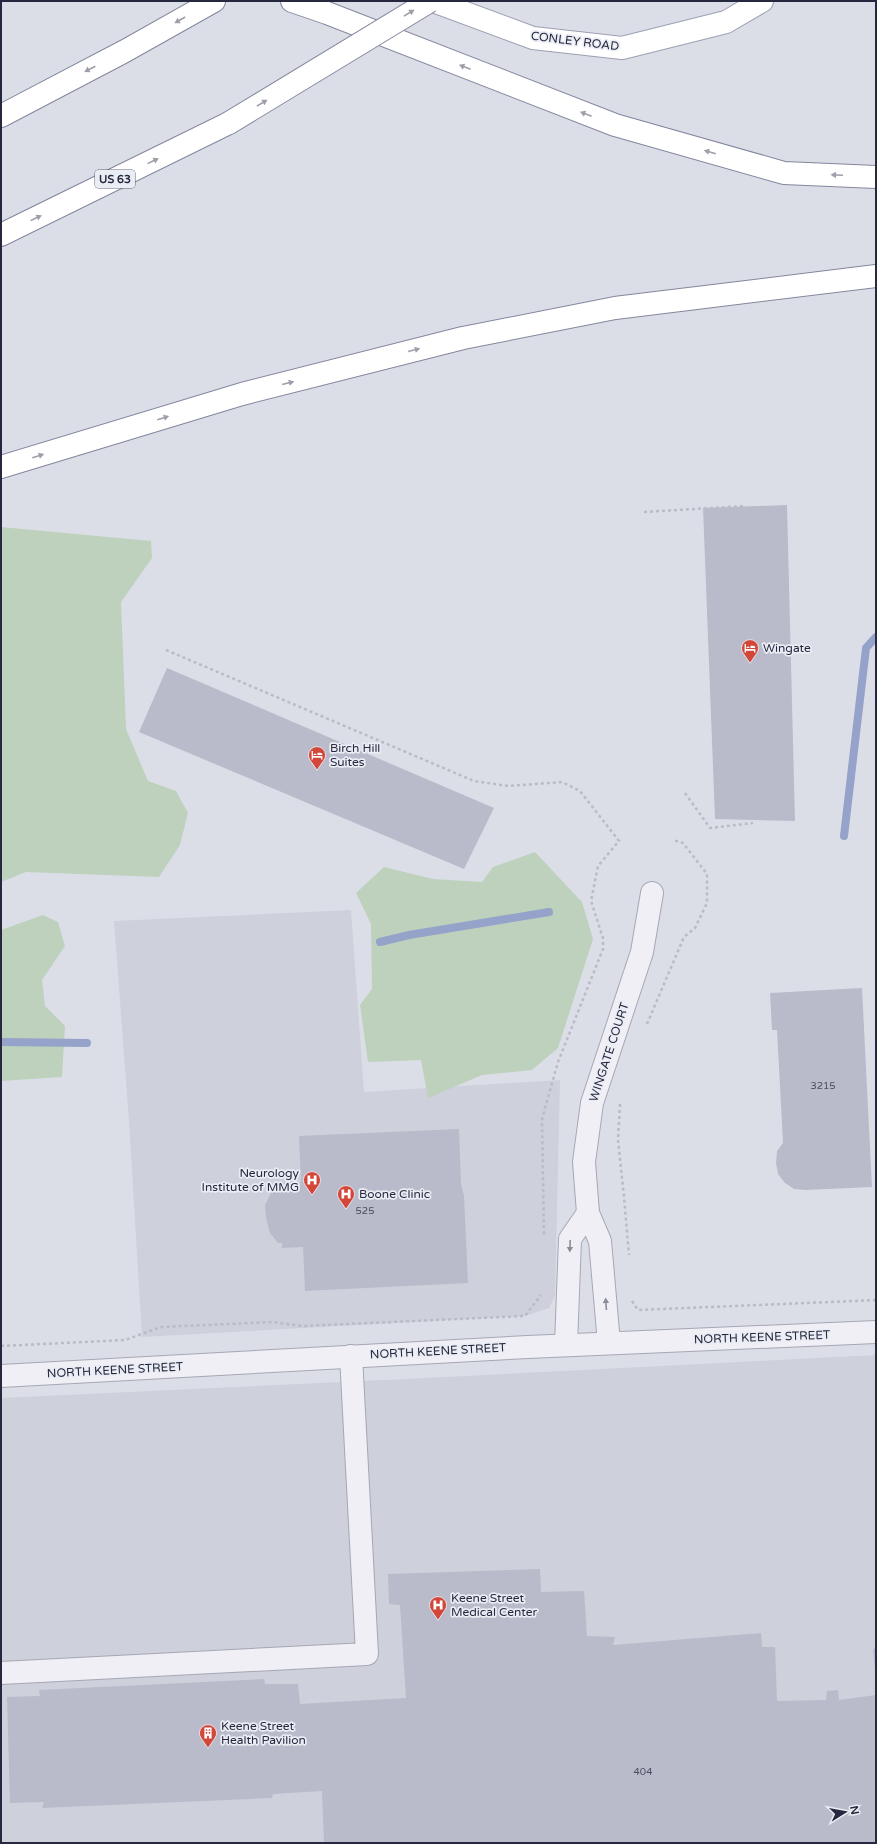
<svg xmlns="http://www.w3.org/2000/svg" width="877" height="1844" viewBox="0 0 877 1844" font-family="'Varela Round',sans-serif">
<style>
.built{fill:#ced0dc}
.green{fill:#bdd1bd}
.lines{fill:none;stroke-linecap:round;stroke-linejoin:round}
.stream{stroke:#95a2c9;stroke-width:8}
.building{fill:#b9bbca}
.minor-casing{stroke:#a5a7b4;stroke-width:24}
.major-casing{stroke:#9b9fb3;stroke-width:24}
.highway-casing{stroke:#83879e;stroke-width:24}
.path{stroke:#babbc5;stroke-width:2.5;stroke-dasharray:3 3;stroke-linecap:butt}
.minor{stroke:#efeff5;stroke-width:22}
.major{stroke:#fff;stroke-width:22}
.highway{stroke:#fff;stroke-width:22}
.highway-bridge-casing{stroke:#83879e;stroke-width:24;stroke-linecap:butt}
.highway-bridge{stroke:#fff;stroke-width:22}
.oneway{fill:#9d9ea8}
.oneway2{fill:#8a8c9a}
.labels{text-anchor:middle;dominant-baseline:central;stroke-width:3.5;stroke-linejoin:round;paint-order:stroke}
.number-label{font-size:10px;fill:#4a4d61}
.shield{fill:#ebedf5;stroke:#606375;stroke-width:1}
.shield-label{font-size:11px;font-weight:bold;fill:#25283e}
.street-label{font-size:12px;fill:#25283e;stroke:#ebedf5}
.poi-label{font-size:12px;fill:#25283e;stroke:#ebedf5;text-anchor:start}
</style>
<rect width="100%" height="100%" fill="#dcdee7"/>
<g class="built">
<path d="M351 910 364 1092 560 1080 555 1296 549 1308 525 1316 142 1337 129 1121 114 921Z"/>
<path d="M876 1355V1843H1V1398L405 1379Z"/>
</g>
<g class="green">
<path d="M1 527 151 541 152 558 121 602 126 729 148 781 176 791 188 813 180 845 159 877 26 872 1 882Z"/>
<path d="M535 852 582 902 593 939 558 1048 532 1070 482 1075 428 1098 421 1060 368 1062 360 1005 372 989 371 924 356 893 384 867 433 879 482 882 493 867Z"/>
<path d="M43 915 58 922 65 946 42 980 45 1006 65 1026 62 1077 1 1081V930Z"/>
</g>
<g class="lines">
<g class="stream">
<path d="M844 836 866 648 876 637"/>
<path d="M380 942 409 935 549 912"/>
<path d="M1 1042 87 1043"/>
</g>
</g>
<g class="building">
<path d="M787 505 795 821 715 819 703 508Z"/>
<path d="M167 668 494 808 464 869 139 732Z"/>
<path d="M862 988 872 1187 805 1190 794 1189 785 1183 778 1174 776 1163 777 1151 783 1143 777 1030H772L770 993Z"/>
<path d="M459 1129 461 1184 464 1196 468 1283 305 1291 303 1247 282 1248V1243H278L270 1233 266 1218 265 1205 274 1188H281L280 1183 301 1182 299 1136Z"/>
<path d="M540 1569 541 1592 584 1591 587 1636 615 1637 613 1645 761 1633 762 1647H775L777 1701 826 1700 827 1691 838 1690 839 1700 876 1695V1843H324L322 1791 273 1794 272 1798 42 1808 44 1802 10 1803 7 1697 40 1696 39 1690 264 1679 265 1684H298L300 1704 406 1698 400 1605 389 1604 388 1574Z"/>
<path d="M876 1648V1669H875L873 1649Z"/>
</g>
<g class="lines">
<g class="minor-casing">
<g id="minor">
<path d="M609 1343 600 1241 588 1213 584 1162 592 1103 642 952 652 893"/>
<path d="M566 1345 570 1239 588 1213"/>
<path d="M1 1376 528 1347 876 1332"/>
<path d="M1 1673 367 1654 351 1356"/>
</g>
</g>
<g class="major-casing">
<path id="major" d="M433 1 533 38 622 48 726 22 762 1"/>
</g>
<g class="highway-casing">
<g id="highway">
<path d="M292 1 327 13 615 125 784 173 876 177"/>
<path d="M1 116 125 51 214 1"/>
<path d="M1 235 229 123"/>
<path d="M1 467 242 394 463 338 615 308 876 276"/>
</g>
</g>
<g class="path">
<path d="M644 512 745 506"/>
<path d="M166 650 474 781 508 786 562 782 580 791 619 841 598 866 591 901 603 938V949L558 1062 542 1119 544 1235"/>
<path d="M685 793 710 828 753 823"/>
<path d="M647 1024 684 937 695 928 707 903V874L683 843 673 840"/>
<path d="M620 1104 618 1140 624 1197 629 1255"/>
<path d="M632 1301 638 1310 876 1300"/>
<path d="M1 1346 125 1340 161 1327 273 1322 302 1326 525 1316 541 1295"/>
</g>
<use href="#minor" class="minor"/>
<use href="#major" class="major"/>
<use href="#highway" class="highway"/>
<g class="highway-bridge-casing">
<path id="highway-bridge" d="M229 123 430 1"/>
</g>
<use href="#highway-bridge" class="highway-bridge"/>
</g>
<defs><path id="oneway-solid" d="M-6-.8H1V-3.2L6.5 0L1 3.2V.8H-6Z"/></defs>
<g class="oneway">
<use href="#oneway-solid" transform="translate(409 13) rotate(-31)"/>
<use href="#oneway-solid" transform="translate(180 20) rotate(150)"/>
<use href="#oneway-solid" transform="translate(465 67) rotate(-159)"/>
<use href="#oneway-solid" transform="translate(90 69) rotate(153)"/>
<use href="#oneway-solid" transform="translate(262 103) rotate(-31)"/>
<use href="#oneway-solid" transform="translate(586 114) rotate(-159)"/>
<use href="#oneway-solid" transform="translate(710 152) rotate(-164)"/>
<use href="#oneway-solid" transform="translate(153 161) rotate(-26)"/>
<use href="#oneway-solid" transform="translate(837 175) rotate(-177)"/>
<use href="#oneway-solid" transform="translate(36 218) rotate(-26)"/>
<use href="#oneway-solid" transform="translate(414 350) rotate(-14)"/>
<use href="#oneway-solid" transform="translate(288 383) rotate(-14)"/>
<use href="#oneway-solid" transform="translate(163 418) rotate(-17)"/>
<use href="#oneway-solid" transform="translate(38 456) rotate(-17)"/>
</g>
<g class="oneway2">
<use href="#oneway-solid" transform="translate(570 1246) rotate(92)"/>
<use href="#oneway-solid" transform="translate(606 1304) rotate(-94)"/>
</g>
<defs>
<g id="hotel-pin" transform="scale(0.9)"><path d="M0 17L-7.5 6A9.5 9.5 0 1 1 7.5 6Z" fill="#d2473a" stroke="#ebedf5"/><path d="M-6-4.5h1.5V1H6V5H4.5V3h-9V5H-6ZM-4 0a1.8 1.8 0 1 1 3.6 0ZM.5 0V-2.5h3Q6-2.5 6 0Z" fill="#fff"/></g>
<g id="hospital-pin" transform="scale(0.9)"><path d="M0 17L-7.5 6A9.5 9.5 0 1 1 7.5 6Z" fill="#d2473a" stroke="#ebedf5"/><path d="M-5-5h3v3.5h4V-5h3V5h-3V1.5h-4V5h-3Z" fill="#fff"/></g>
<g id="building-pin" transform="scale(0.9)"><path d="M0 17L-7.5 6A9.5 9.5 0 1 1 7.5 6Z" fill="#d2473a" stroke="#ebedf5"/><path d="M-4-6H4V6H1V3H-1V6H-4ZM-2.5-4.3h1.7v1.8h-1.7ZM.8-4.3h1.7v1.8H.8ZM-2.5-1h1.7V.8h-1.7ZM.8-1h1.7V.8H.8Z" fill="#fff"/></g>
</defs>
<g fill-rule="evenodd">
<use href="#hotel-pin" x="750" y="648"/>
<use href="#hotel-pin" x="317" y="755"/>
<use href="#hospital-pin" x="312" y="1180"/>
<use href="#hospital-pin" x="346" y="1194"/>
<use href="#hospital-pin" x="438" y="1605"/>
<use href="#building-pin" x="208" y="1733"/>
</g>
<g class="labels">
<g class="number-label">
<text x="823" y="1086">3215</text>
<text x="365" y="1211">525</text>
<text x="643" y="1772">404</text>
</g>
<rect class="shield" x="95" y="170" width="40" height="18" rx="3"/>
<g class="shield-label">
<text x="115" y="179">US 63</text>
</g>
<g class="street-label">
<text transform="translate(575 41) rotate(7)">CONLEY ROAD</text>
<text transform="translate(609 1052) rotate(-72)">WINGATE COURT</text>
<text transform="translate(762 1337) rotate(-2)">NORTH KEENE STREET</text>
<text transform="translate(438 1351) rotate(-3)">NORTH KEENE STREET</text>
<text transform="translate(115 1370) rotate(-3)">NORTH KEENE STREET</text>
</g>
<g class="poi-label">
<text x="763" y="648">Wingate</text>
<text x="330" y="748">Birch Hill<tspan x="330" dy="14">Suites</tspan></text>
<text x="299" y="1173" text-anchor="end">Neurology<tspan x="299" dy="14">Institute of MMG</tspan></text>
<text x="359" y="1194">Boone Clinic</text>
<text x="451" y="1598">Keene Street<tspan x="451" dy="14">Medical Center</tspan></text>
<text x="221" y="1726">Keene Street<tspan x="221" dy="14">Health Pavilion</tspan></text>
</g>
</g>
<rect width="877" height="1844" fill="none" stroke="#25283e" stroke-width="4"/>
<g transform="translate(845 1812) rotate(79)" stroke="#ebedf5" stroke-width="3" paint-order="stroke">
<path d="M0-3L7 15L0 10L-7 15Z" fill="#25283e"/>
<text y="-6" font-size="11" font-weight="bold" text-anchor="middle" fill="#25283e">N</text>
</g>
</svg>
